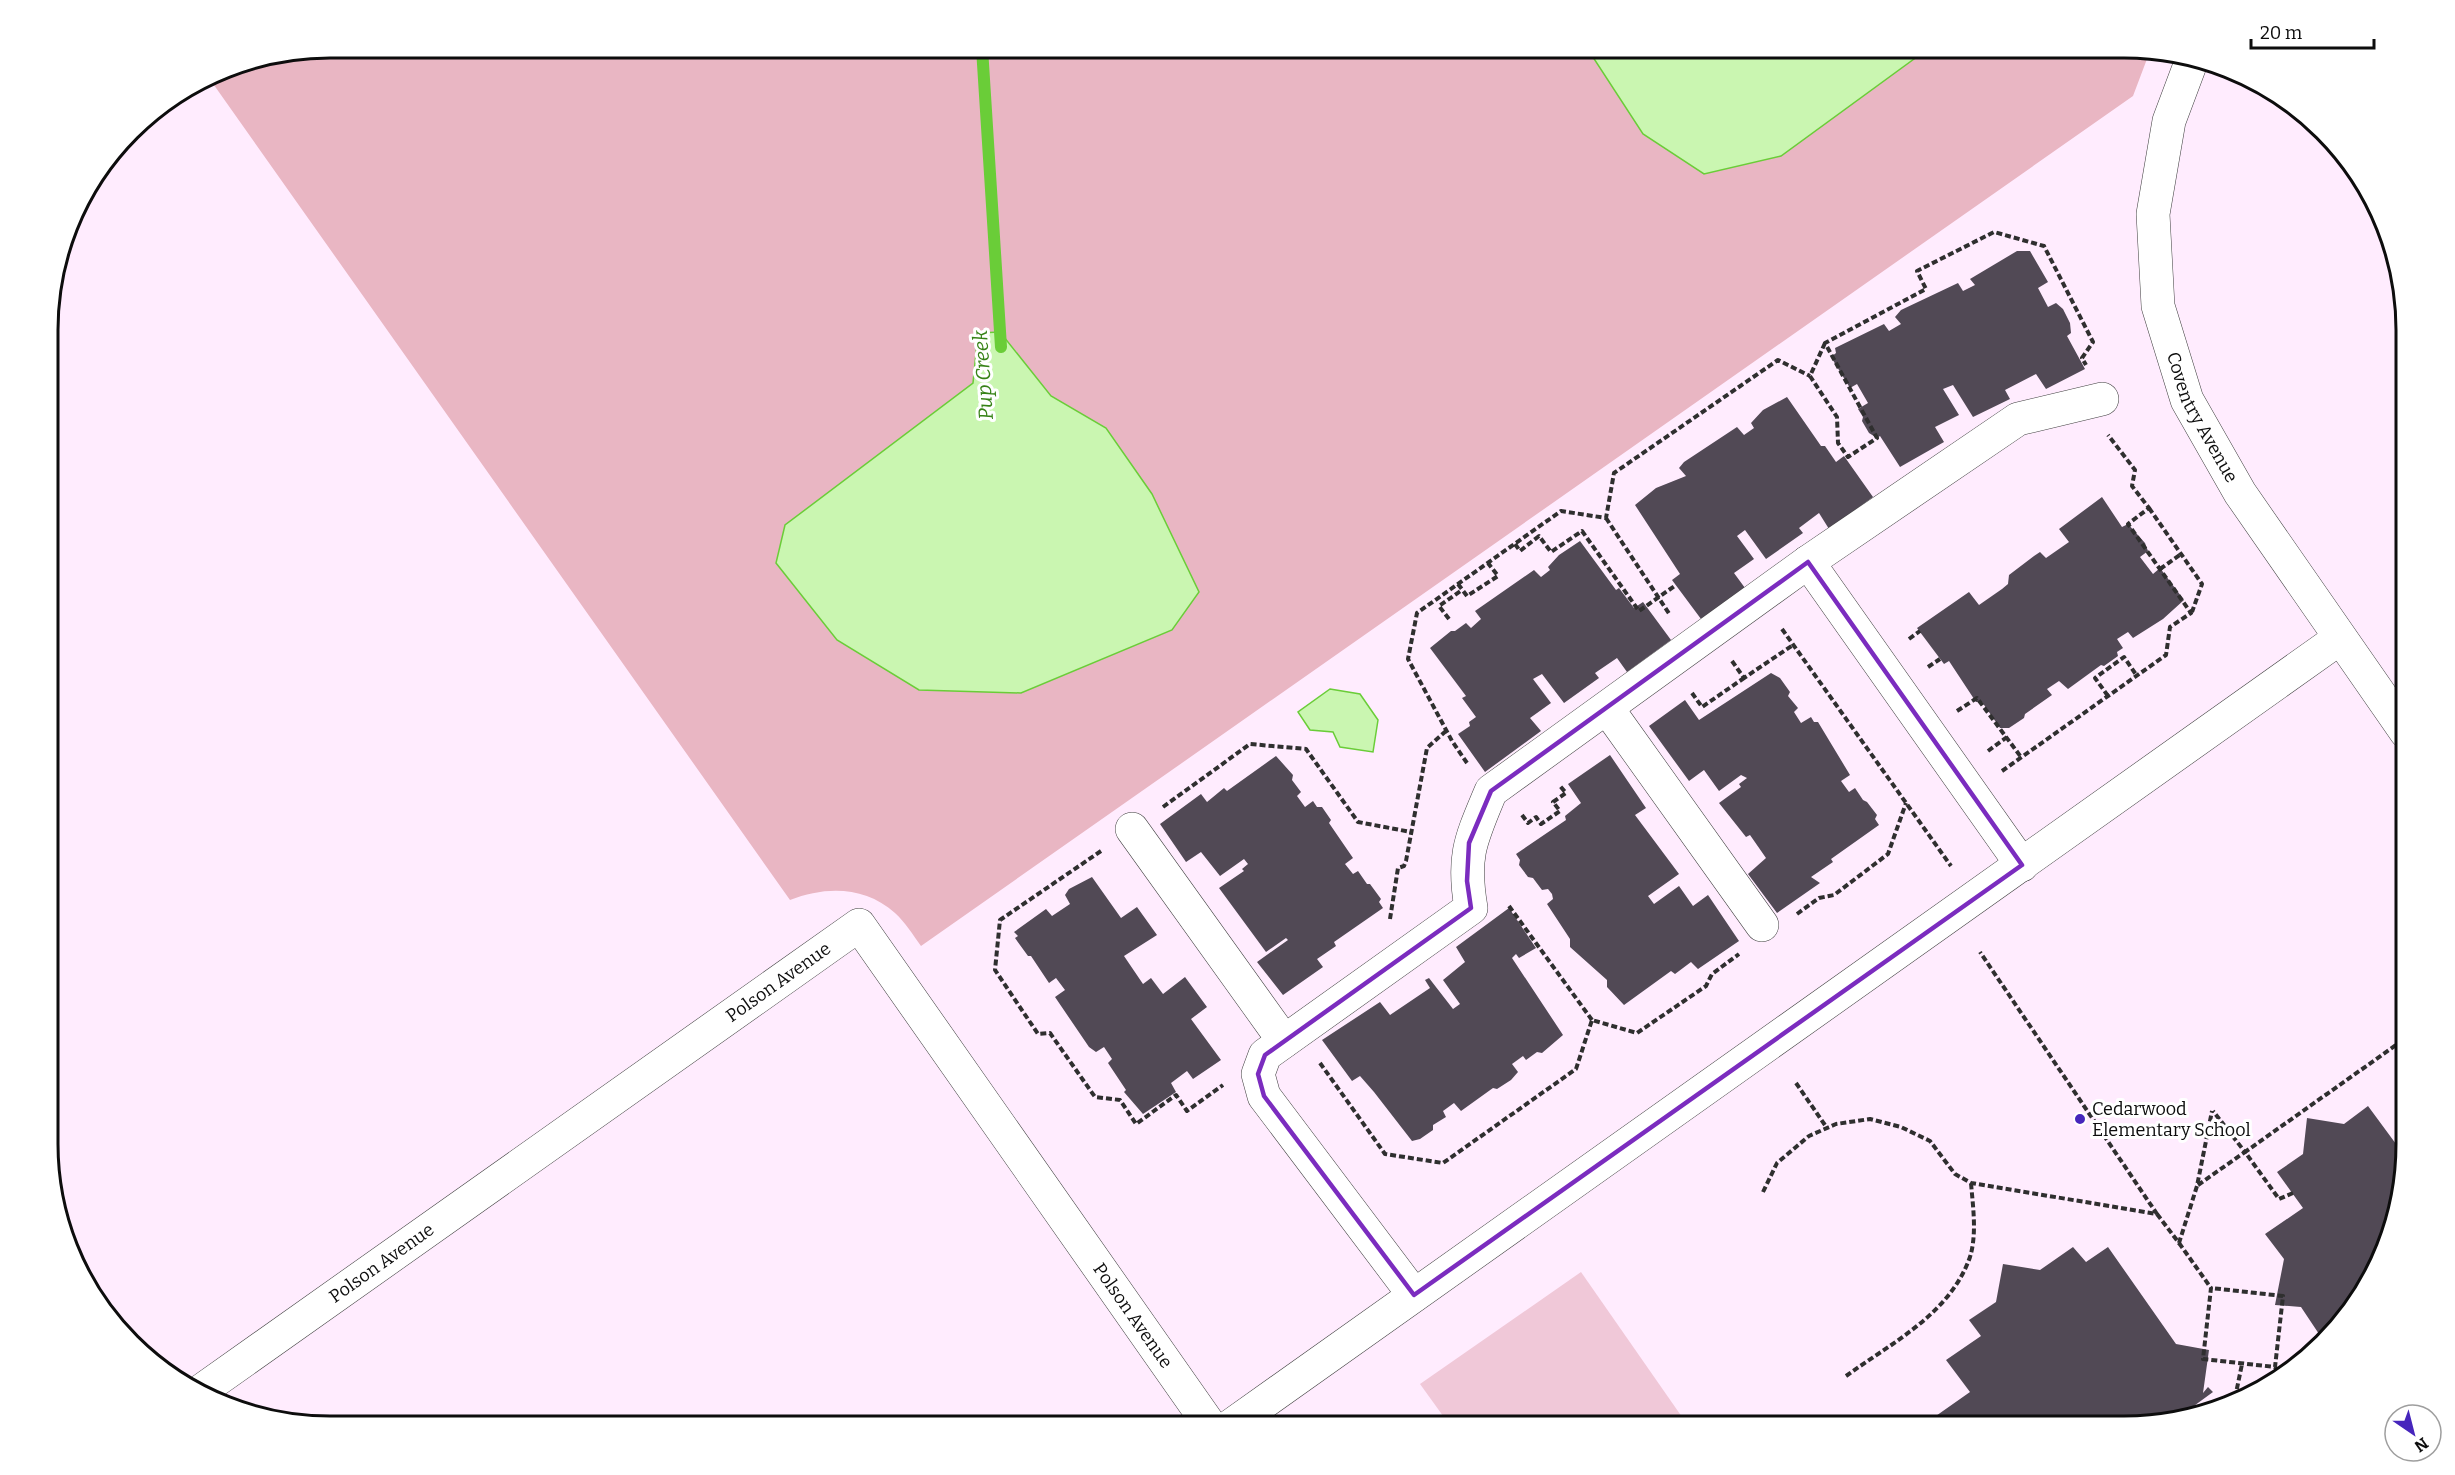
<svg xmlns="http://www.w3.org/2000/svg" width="2455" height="1475" viewBox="0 0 2455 1475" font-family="Bitter,serif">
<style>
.green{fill:#e9b6c3}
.pitch{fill:#f0c8d8}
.water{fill:#caf6b1;stroke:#6acd38;stroke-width:1.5}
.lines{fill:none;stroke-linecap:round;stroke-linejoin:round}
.stream{stroke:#6acd38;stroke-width:12}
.building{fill:#514955}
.minor-casing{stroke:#404040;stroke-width:34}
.path{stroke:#2f2f2f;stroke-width:4;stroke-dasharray:6 3;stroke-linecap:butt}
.minor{stroke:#fff;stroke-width:33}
.marked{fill:none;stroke:#7b2cbf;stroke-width:4.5;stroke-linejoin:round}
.poi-dot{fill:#4625bc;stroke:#fff;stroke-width:2}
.labels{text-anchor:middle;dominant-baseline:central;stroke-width:6;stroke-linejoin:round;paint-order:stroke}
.street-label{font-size:18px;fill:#0d0d0d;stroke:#fff}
.poi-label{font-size:18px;fill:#0d0d0d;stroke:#fff;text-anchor:start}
.water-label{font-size:20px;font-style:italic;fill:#368216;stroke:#fff}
.rim{fill:none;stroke:#0d0d0d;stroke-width:3}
</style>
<rect width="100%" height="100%" fill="#ffecfe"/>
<path class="green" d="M330 48H2125L2150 51 2133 96 921 946C913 935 905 922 895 913 865 886 826 886 790 900L209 78 222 69Z"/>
<path class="pitch" d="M1581 1272 1689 1427H1451L1420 1384Z"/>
<g class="water">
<path d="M1587 48H1929L1781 156 1704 174 1643 134Z"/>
<path d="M1000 332 1051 396 1106 428 1152 494 1199 592 1172 630 1021 693 919 690 837 640 776 563 785 525 973 383 978 333Z"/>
<path d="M1330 689 1360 694 1378 720 1373 752 1340 747 1333 732 1310 730 1298 712Z"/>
</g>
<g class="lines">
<path class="stream" d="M982 48 1001 347"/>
</g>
<g class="building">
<path d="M2017 251H2030L2048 282 2038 288 2048 307 2056 303 2063 309 2070 323 2071 333 2067 336 2085 369 2046 389 2036 374 2005 390 2010 399 1973 417 1953 385 1943 389 1959 415 1935 427 1944 442 1900 467 1880 436 1877 438 1869 433 1862 421 1863 417 1858 409 1868 403 1857 384 1850 388 1831 357 1836 353 1835 348 1884 324 1889 331 1901 324 1895 317 1901 310 1958 283 1963 291 1975 285 1970 279Z"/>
<path d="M1787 397 1821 446H1825L1836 462 1844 456 1873 497 1829 529 1819 513 1799 528 1803 533 1766 559 1745 530 1737 536 1754 559 1734 573 1745 588 1701 619 1672 580 1680 574 1635 505 1656 488 1686 476 1679 468 1684 462 1737 427 1744 435 1754 428 1751 423 1763 410Z"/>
<path d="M2102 497 2122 527 2128 524 2145 543 2148 551 2140 557 2153 574 2160 568 2184 600 2163 619 2133 638 2128 632 2117 639 2123 648 2117 652 2118 656 2104 666 2101 665 2068 689 2059 681 2047 689 2052 695 2025 714 2024 718 2009 728H2000L1982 702H1976L1949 661 1944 664 1917 628 1969 592 1979 605 2002 589 2008 584 2009 575 2034 556 2040 552 2046 558 2069 542 2059 529Z"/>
<path d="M1580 541 1616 590 1619 588 1634 608 1643 602 1671 640 1627 672 1617 658 1595 673 1599 678 1564 703 1542 674 1533 679 1551 703 1530 718 1541 731 1485 772 1458 734 1470 726 1469 722 1476 717 1462 698 1466 696 1430 648 1451 631H1455L1466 623 1471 628 1481 619 1475 611 1534 570 1541 577 1550 570 1548 567 1559 555Z"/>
<path d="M1771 673 1780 678 1790 692 1788 696 1798 708 1794 712 1801 723 1811 717 1814 722H1818L1850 775 1841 781 1849 792 1855 788 1863 800 1867 802 1877 815 1875 819 1879 825 1831 859 1833 862 1811 877 1820 883 1777 913 1748 874 1766 858 1750 835 1746 837 1719 803 1741 787 1739 784 1747 778 1741 775 1719 791 1704 770 1689 781 1649 726 1685 700 1699 720Z"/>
<path d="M1610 755 1646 808 1635 815 1679 874 1648 896 1654 904 1679 886 1693 906 1708 895 1739 941 1698 969 1691 962 1675 974 1671 971 1624 1005 1607 987V980L1570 947V939L1547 904 1553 899 1552 894 1548 889 1542 890 1533 878 1528 877 1519 865 1520 860 1516 854 1566 820 1565 816 1581 803 1568 784Z"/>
<path d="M1276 756 1293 775 1292 780 1301 792 1297 796 1305 807 1313 801 1317 807H1322L1331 820 1329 823 1353 858 1345 864 1353 874 1358 871 1367 884H1370L1381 899 1379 902 1383 908 1334 942 1336 946 1317 959 1323 967 1283 995 1257 962 1288 940 1286 938 1266 952 1219 888 1244 871 1242 869 1248 864 1244 859 1220 876 1201 852 1186 862 1160 824 1201 794 1207 802 1224 788 1227 791Z"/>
<path d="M1092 877 1121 918 1137 907 1157 935 1124 956 1143 984 1151 978 1163 994 1185 977 1207 1007 1191 1019 1221 1060 1193 1079 1187 1071 1171 1083 1176 1092 1143 1114 1124 1092 1126 1090 1108 1063 1112 1059 1104 1047 1096 1052 1089 1047 1055 997 1065 990 1056 978 1049 983 1031 956H1028L1015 938 1018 936 1014 932 1046 909 1052 916 1070 904 1065 895 1069 889Z"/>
<path d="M1509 908 1536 948 1519 958 1516 954 1512 958 1563 1035 1542 1053 1537 1052 1526 1060 1523 1056 1512 1064 1518 1072 1511 1080 1497 1089 1493 1088 1461 1111 1454 1103 1443 1111 1446 1117 1433 1125V1130L1420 1139 1412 1141 1374 1092 1360 1076 1352 1081 1322 1040 1380 1002 1390 1015 1430 988 1425 980 1429 978 1453 1009 1460 1004 1443 980 1465 962 1456 947Z"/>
<path d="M2368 1106 2396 1144 2406 1135V1163L2369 1286 2325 1343 2301 1307 2275 1305 2284 1259 2265 1234 2303 1208 2277 1172 2303 1154 2307 1118 2344 1124Z"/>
<path d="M2073 1247 2086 1262 2108 1247 2176 1344 2209 1350 2203 1393 2208 1387 2213 1392 2187 1411 2192 1412 2143 1426H1939L1933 1418 1970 1392 1946 1360 1981 1336 1969 1320 1996 1302 2003 1264 2040 1270Z"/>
</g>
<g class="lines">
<g class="minor-casing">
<g id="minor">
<path id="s1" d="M2193 57 2169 121 2153 214 2158 306 2187 400 2240 493 2406 732"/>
<path d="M1808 562 2022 865"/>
<path d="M1607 708 1762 925"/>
<path d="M1132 829 1284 1041"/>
<path d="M1414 1295 1264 1096 1258 1074 1265 1055 1471 908C1462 855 1471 839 1491 791L1808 562 2018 419 2102 399"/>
<path id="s2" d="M198 1393 859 925 1211 1427"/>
<path d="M1229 1427 2340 638"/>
</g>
</g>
<g class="path">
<path d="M1825 343 1810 376 1837 417 1838 443 1848 457 1877 438 1825 343 1926 289 1917 271 1994 232 2044 246 2093 342 2082 358 2086 365"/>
<path d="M2149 508 2202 584 2192 612"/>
<path d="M1606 518 1670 615"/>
<path d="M1515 544 1520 551 1539 536 1551 552 1582 531 1639 611 1676 585"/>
<path d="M2160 569 2181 554"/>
<path d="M1458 584 1467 596 1498 576 1488 563"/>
<path d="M1449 619 1439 606 1462 590"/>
<path d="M1782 629 1951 866"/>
<path d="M1909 639 1920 631"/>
<path d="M1732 661 1744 678 1793 645"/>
<path d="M1928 667 1940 659"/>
<path d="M1692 693 1702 707 1744 678"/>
<path d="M2108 696 2095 678 2124 657 2137 676"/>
<path d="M1957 711 1977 698 2021 757"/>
<path d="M1988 751 2007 737"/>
<path d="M1467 763 1452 741 1408 659 1417 613 1561 511 1606 518 1614 473 1778 360 1810 376"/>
<path d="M2002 771 2166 655 2170 627 2191 613 2128 524 2149 508 2132 486 2135 470 2108 435"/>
<path d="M1163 807 1250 744 1306 749 1358 822 1411 832"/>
<path d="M1522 815 1528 823 1536 817 1541 824 1560 811 1553 802 1566 793 1560 786"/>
<path d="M1101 851 1000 920 995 970 1038 1034 1050 1033 1095 1097 1120 1100 1136 1124 1176 1095 1187 1111 1223 1085"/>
<path d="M1509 906 1592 1020"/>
<path d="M1797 914 1819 898 1834 895 1888 854 1906 803"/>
<path d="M1390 919 1398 868 1404 866 1406 861 1427 748 1446 731"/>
<path d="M1320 1063 1385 1154 1443 1163 1576 1069 1592 1020 1637 1033 1706 986 1712 974 1739 954"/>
<path d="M1796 1083 1827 1128"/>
<path d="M2198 1185 2245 1152 2213 1111"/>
<path d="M1763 1192 1777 1163 1809 1136 1836 1124 1870 1119 1901 1127 1930 1141 1955 1174 1971 1183 2157 1214 1980 952"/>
<path d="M2293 1193 2279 1199 2245 1152 2406 1038"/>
<path d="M2157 1214 2179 1243 2197 1186 2212 1111"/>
<path d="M2179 1243 2211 1288 2203 1359 2275 1367 2283 1296 2211 1288"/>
<path d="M2275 1367 2282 1377"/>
<path d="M1846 1376C1893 1342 1950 1314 1970 1257 1977 1234 1973 1207 1971 1183"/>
<path d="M2235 1398 2242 1364"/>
</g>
<use href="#minor" class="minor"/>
</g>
<path class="marked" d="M1808 562 2022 865 1414 1295 1264 1096 1258 1074 1265 1055 1471 908 1467 881 1469 843 1491 791Z"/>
<circle class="poi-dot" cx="2080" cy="1119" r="6"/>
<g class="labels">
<g class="street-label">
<text stroke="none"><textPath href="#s1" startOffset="375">Coventry Avenue</textPath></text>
<text stroke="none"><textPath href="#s2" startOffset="711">Polson Avenue</textPath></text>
<text stroke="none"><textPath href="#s2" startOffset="225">Polson Avenue</textPath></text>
<text stroke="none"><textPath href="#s2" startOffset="1287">Polson Avenue</textPath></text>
</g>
<g class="poi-label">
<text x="2092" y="1109">Cedarwood<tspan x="2092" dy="21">Elementary School</tspan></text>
</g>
<g class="water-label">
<text transform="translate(983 375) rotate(-94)">Pup Creek</text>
</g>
</g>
<path d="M0 0H2455V1475H0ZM330 58H2124A272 272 0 0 1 2396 330V1144A272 272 0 0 1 2124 1416H330A272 272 0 0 1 58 1144V330A272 272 0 0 1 330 58Z" fill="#fff" fill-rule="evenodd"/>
<path class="rim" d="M330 58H2124A272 272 0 0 1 2396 330V1144A272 272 0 0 1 2124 1416H330A272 272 0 0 1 58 1144V330A272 272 0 0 1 330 58Z"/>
<g transform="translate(2413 1433) rotate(145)"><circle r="28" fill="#ffffff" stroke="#9e9e9e" stroke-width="1.5"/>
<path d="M0-4.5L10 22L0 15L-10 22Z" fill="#4625bc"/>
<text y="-9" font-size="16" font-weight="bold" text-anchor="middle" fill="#0d0d0d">N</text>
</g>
<path d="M2251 39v9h123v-9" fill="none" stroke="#0d0d0d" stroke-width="3"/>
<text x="2260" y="39" font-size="18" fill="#0d0d0d" stroke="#ffffff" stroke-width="4.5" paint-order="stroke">20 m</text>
</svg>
